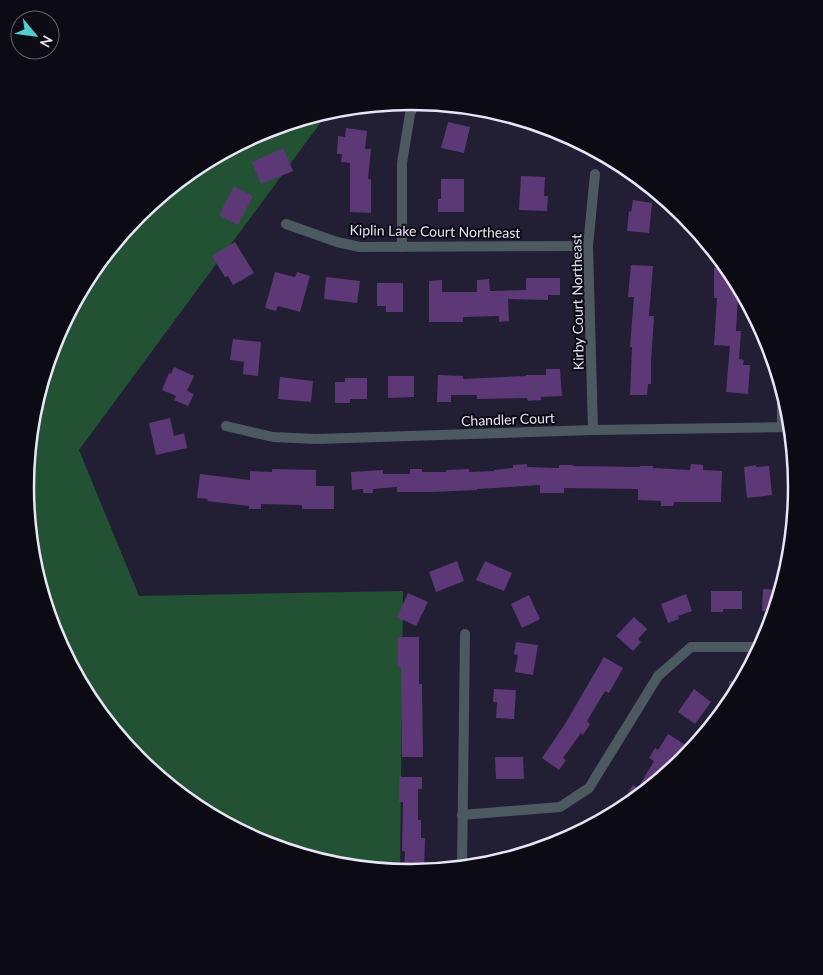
<svg xmlns="http://www.w3.org/2000/svg" width="823" height="975" viewBox="0 0 823 975" font-family="Lato,sans-serif">
<style>
.green{fill:#225233}
.building{fill:#5d3876}
.lines{fill:none;stroke-linecap:round;stroke-linejoin:round}
.minor{stroke:#4d5960;stroke-width:10}
.labels{text-anchor:middle;dominant-baseline:central;stroke-width:4;stroke-linejoin:round;paint-order:stroke}
.street-label{font-size:14px;fill:#e8e6f6;stroke:#0c0a13}
.rim{fill:none;stroke:#e8e6f6;stroke-width:2.5}
</style>
<rect width="100%" height="100%" fill="#221e34"/>
<path class="green" d="M330 110 79 450 139 596 403 591 400 873 336 867 263 844 197 809 138 761 90 702 54 635 32 563 25 488 32 412 55 339 90 273 138 214 197 166 264 130Z"/>
<g class="building">
<path d="M448 122 470 127 464 153 441 148Z"/>
<path d="M346 128 367 131 365 149H371L368 179H371V213L350 212V163L341 162 342 154H337L338 136 345 137Z"/>
<path d="M283 148 293 171 261 184 252 162Z"/>
<path d="M521 176 545 177 544 196H548L547 211 519 210Z"/>
<path d="M441 179H464V212H438V199H441Z"/>
<path d="M234 186 253 196 238 225 219 215Z"/>
<path d="M633 200 652 203 649 233 627 231 629 211 631 212Z"/>
<path d="M235 242 254 273 233 285 228 276 225 277 212 256Z"/>
<path d="M631 265 653 266 649 316H654L651 362V384H648L647 395H630L632 347H630L634 297H628Z"/>
<path d="M714 268H729L733 273 746 298H738L736 331H741L739 359 744 360 743 365H750L748 394 726 392 730 346 714 345 717 298H714Z"/>
<path d="M275 272 295 277 297 272 310 276 300 312 278 306 276 311 265 308Z"/>
<path d="M326 277 360 281 357 303 324 299Z"/>
<path d="M526 278H560V295H548V300L508 299 509 321 499 322V316L463 317V322H429V281L442 280V292H477V280L489 279 490 291 526 290Z"/>
<path d="M377 283H403V312H386V306H377Z"/>
<path d="M233 339 261 342 258 376 243 374 244 362 230 360Z"/>
<path d="M174 367 194 376 187 391 194 394 188 406 174 400 176 396 162 390 169 373 171 374Z"/>
<path d="M546 369H560L562 396 541 397V400L528 401 527 398 477 399V395H451V402H437L438 375 463 376V379L526 376V375H546Z"/>
<path d="M388 376H414V397L388 398Z"/>
<path d="M280 377 313 381 311 402 278 399Z"/>
<path d="M345 378H367V399H350V403H335V382H345Z"/>
<path d="M170 418 174 436 184 433 187 448 156 455 149 423Z"/>
<path d="M527 464V467L559 468V465H573V466L640 467V466H653V468L690 470 691 464 703 465V470L722 471 721 502H674L673 506H661V501L638 500V489L564 488V493H540V485L477 489V490L432 492H397V487L373 489V493H363V489L352 490 351 472 383 470V474H410V469H422V472H446V470L469 469V472L494 471V470L513 468V465Z"/>
<path d="M756 465V467L769 466 772 495 747 498 744 467Z"/>
<path d="M272 469 316 470V486H334V509H302V505L261 504V509H249V506L207 501 208 499 197 498 200 474 250 480V471L272 472Z"/>
<path d="M457 561 464 581 436 592 429 572Z"/>
<path d="M485 561 512 573 504 591 476 580Z"/>
<path d="M763 589 782 590 776 612 762 611Z"/>
<path d="M711 591H742V609H723V612H711Z"/>
<path d="M408 593 428 602 416 626 397 617Z"/>
<path d="M686 594 692 611 678 616 679 619 668 623 661 604Z"/>
<path d="M529 595 540 619 522 628 511 604Z"/>
<path d="M634 617 647 629 638 639 641 642 633 651 616 636Z"/>
<path d="M398 637H419V684H422L423 757H402L401 667H398Z"/>
<path d="M516 642 538 645 533 675 515 672 518 655 514 654Z"/>
<path d="M604 657 623 668 609 693 605 691 587 721 590 724 583 735 581 733 563 758 566 760 559 770 542 758 565 724Z"/>
<path d="M729 681H740L741 687 731 705Z"/>
<path d="M494 689 516 690 514 719 496 718 497 702H493Z"/>
<path d="M694 689 711 702 695 724 678 712Z"/>
<path d="M668 734 684 744 662 780 627 808 626 807 632 798 627 795 633 785 638 788 654 761 649 758 655 748 658 750Z"/>
<path d="M495 757H523L524 779H496Z"/>
<path d="M399 777H422V789H418V820H421V838H425L424 873 411 874 404 873 405 851H402L403 802H399Z"/>
<path d="M500 851 530 852V853L500 863Z"/>
</g>
<g class="lines">
<g class="minor">
<path d="M286 224 337 242 360 247 588 246"/>
<path d="M402 247V163L410 114 416 101"/>
<path d="M782 384V427"/>
<path d="M226 426 273 437 316 439 593 430 792 427"/>
<path d="M593 430 588 246 595 174"/>
<path d="M462 815 560 807 589 788 658 676 691 647H763"/>
<path d="M462 869 465 634"/>
</g>
</g>
<g class="labels">
<g class="street-label">
<text transform="translate(435 231) rotate(1)">Kiplin Lake Court Northeast</text>
<text transform="translate(577 302) rotate(-91)">Kirby Court Northeast</text>
<text transform="translate(508 419) rotate(-2)">Chandler Court</text>
</g>
</g>
<path d="M0 0H823V975H0ZM34 487a377 377 0 1 1 754 0a377 377 0 1 1-754 0Z" fill="#0c0a13" fill-rule="evenodd"/>
<path class="rim" d="M34 487a377 377 0 1 1 754 0a377 377 0 1 1-754 0Z"/>
<g transform="translate(35 35) rotate(119)"><circle r="24" fill="#0c0a13" stroke="#64626e"/>
<path d="M0-4L9 19L0 12L-9 19Z" fill="#52cdcd"/>
<text y="-8" font-size="14" font-weight="bold" text-anchor="middle" fill="#e8e6f6">N</text>
</g>
</svg>
